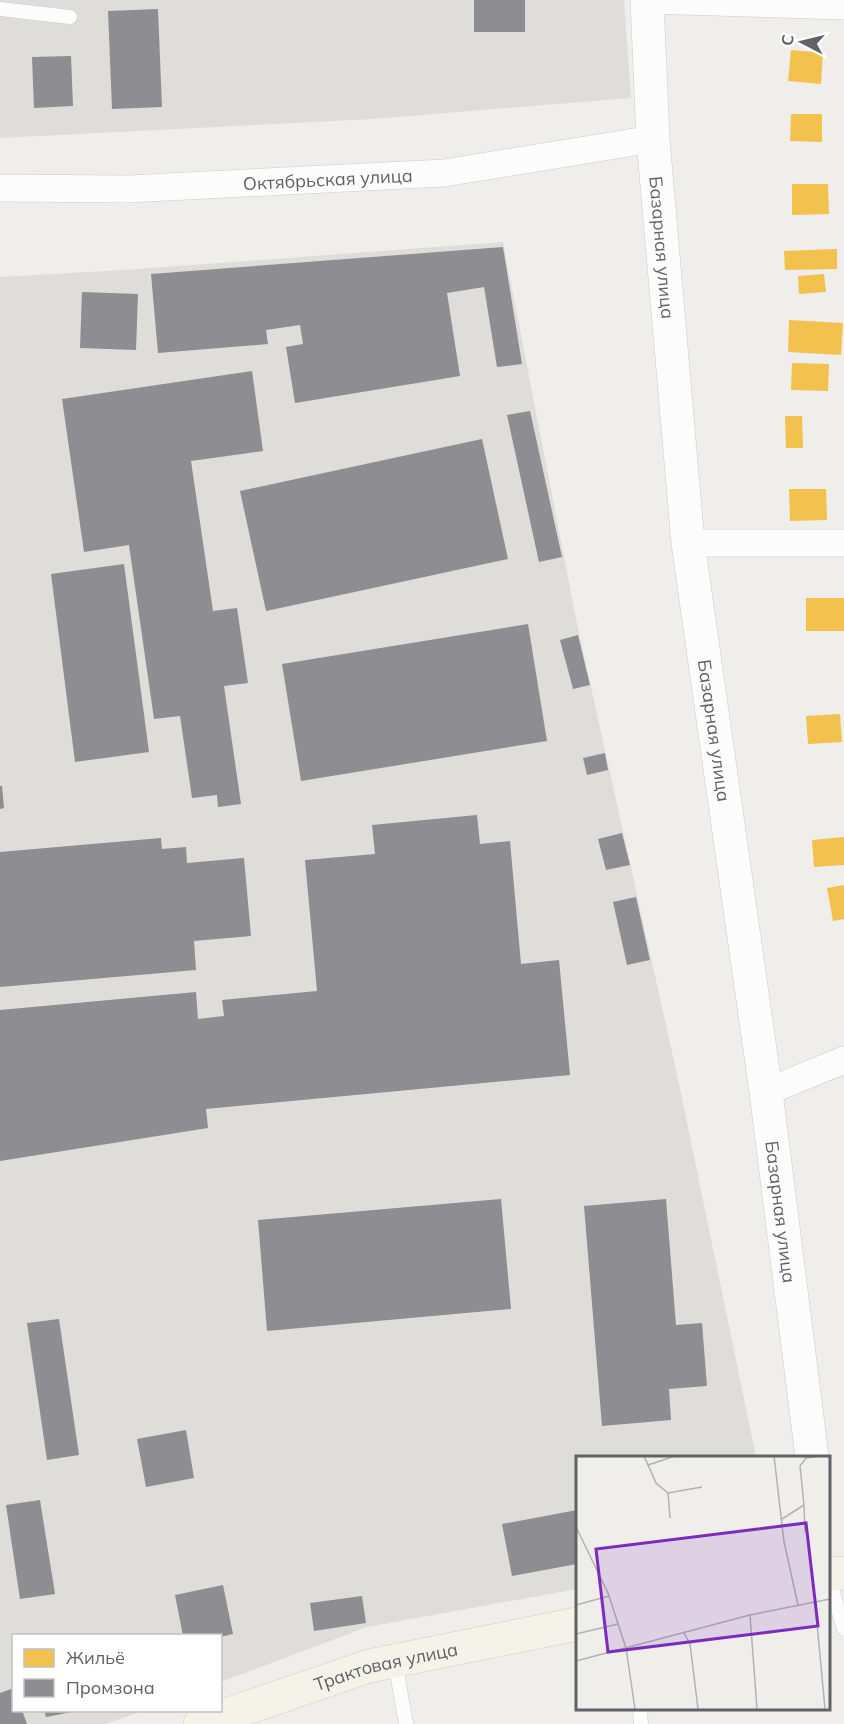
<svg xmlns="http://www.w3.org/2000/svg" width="844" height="1724" viewBox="0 0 844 1724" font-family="Mulish,sans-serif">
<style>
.industrial{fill:#dfddda}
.homes{fill:#f2c14e}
.industry{fill:#8d8d92}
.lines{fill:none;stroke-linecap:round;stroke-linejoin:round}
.service-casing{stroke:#cbcccc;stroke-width:15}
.minor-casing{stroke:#cbcccc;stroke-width:28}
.tertiary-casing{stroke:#cbcccc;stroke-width:34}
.primary-casing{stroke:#d7ceb8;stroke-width:34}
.service{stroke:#fdfcfc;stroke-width:14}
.minor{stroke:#fdfcfc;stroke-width:27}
.tertiary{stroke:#fdfcfc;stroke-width:33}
.primary{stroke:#f4f2e9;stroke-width:33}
.labels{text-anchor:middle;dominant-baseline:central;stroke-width:6;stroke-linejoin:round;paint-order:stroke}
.street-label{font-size:18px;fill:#5f6368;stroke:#fff}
.inset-road{fill:none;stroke:#b1b2b2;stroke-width:1.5}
.view{fill:#7b2cbf;fill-opacity:0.15;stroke:#7b2cbf;stroke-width:3}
.inset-edge{fill:none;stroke:#5f6368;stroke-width:3}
</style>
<rect width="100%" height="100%" fill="#efeeea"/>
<g class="industrial">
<path d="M0 0H624L631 98 373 119 0 138Z"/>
<path d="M503 242 577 624 678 1079 756 1457H577V1589L367 1627 221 1682 220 1636H14V1710L143 1711 105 1724H0V277L124 270Z"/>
</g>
<g class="homes">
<path d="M791 50 823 53 821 84 788 81Z"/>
<path d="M791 114H822V142L790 141Z"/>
<path d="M792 184H828L829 214 792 215Z"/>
<path d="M837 249V269L785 270 784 251Z"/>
<path d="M824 274 826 292 799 294 798 276Z"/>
<path d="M789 320 843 323 841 355 788 352Z"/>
<path d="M792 363 829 364 828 391 791 390Z"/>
<path d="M785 416H802L803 448H786Z"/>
<path d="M789 489H826L827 520 790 521Z"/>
<rect x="806" y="598" width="38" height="33"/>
<path d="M840 714 842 742 808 744 806 716Z"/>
<path d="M844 837V865L814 867 812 840Z"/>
<path d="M844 885V919L833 921 827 888Z"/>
</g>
<g class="industry">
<rect x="474" y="0" width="51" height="32"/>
<path d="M158 9 162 107 112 109 108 11Z"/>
<path d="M71 56 73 106 34 108 32 57Z"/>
<path d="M503 247 522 364 497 367 484 287 447 293 460 376 295 403 286 347 303 344 300 325 266 330 268 344 158 353 151 274Z"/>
<path d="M82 292 138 294 136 350 80 348Z"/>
<path d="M252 371 263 451 191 461 213 611 237 608 248 683 224 686 241 804 218 807 217 795 192 798 180 716 154 719 129 545 84 552 62 399Z"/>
<path d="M530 411 562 557 539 562 507 415Z"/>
<path d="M482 439 508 559 266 611 240 491Z"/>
<path d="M124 564 149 752 75 762 51 574Z"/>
<path d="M528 624 547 741 301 781 282 664Z"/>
<path d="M578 635 590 685 573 689 560 640Z"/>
<path d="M605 753 608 770 587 775 583 758Z"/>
<path d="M0 786H2L4 808 0 809Z"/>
<path d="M477 815 480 844 510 841 521 964 559 960 570 1075 206 1109 208 1128 0 1161V1010L196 992 198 1019 224 1016 222 1000 317 991 305 860 375 854 372 825Z"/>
<path d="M622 833 630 865 606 870 598 839Z"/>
<path d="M161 838 162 849 186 847 187 863 244 858 251 936 194 941 196 970 0 987V852Z"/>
<path d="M636 897 650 960 627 965 613 902Z"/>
<path d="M501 1199 511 1309 267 1331 258 1220Z"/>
<path d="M666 1199 676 1325 702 1323 707 1386 669 1389 671 1420 602 1426 584 1206Z"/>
<path d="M59 1319 79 1455 47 1460 27 1323Z"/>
<path d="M186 1430 194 1478 146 1487 137 1439Z"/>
<path d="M40 1500 55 1594 20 1599 6 1505Z"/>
<path d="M577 1510V1564L512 1576 502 1524Z"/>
<path d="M223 1585 233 1634 220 1637V1636H183L175 1595Z"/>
<path d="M362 1596 366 1623 314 1631 310 1603Z"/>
<path d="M14 1688V1710H22L27 1724H0V1693Z"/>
<path d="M44 1710H72V1712L46 1717Z"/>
</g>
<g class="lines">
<g class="service-casing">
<g id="service">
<path d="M0 9 70 17"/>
<path d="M828 1576 844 1629"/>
<path d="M395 1661 406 1724"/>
<path d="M640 1708 641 1724"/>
</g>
</g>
<g class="minor-casing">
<g id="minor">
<path d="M647 0 844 6"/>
<path id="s1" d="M0 188 128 189 444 173 653 139"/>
<path d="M688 543H844"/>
<path d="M766 1092 844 1060"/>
</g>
</g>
<g class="tertiary-casing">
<g id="tertiary">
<path id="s2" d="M647 0 653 139 688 543 766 1092 812 1457"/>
</g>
</g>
<g class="primary-casing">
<g id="primary">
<path d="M828 1574 844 1573"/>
<path id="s3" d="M200 1724 369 1666 577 1624"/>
</g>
</g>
<use href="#service" class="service"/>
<use href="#minor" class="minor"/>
<use href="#tertiary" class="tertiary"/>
<use href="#primary" class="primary"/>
</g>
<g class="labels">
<g class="street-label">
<text stroke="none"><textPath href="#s1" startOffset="328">Октябрьская улица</textPath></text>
<text stroke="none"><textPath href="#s2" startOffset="248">Базарная улица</textPath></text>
<text stroke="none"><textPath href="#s2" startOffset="734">Базарная улица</textPath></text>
<text stroke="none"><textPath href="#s2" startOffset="1220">Базарная улица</textPath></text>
<text stroke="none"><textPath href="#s3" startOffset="195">Трактовая улица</textPath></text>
</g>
</g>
<g transform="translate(576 1456)">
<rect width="254" height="254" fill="#efeeea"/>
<path class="inset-road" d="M68 0 72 9 99 0M198 0 208 86 222 149M72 9 80 27 92 37 126 31M92 37 94 62M228 49 229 76M206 63 228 49 224 10 230 2 243 0M0 71 32 137 50 192 59 253M239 146 249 253M0 149 33 140M174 159 181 253M108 177 114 188 122 253M0 178 42 168M0 205 174 159 254 143"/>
<path class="view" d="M230 67 242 170 32 196 20 93Z"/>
<rect width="254" height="254" class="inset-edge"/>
</g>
<rect x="12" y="1634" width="210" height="78" fill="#ffffff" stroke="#bfc1c3" stroke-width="1.5"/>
<rect x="24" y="1649" width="30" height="18" fill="#f2c14e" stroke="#bfc1c3" stroke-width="1.5"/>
<text x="66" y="1664" font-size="18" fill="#5f6368">Жильё</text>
<rect x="24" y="1679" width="30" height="18" fill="#8d8d92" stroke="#bfc1c3" stroke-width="1.5"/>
<text x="66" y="1694" font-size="18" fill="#5f6368">Промзона</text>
<g transform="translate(802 42) rotate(277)" stroke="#ffffff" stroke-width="4.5" paint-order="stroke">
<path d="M0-4.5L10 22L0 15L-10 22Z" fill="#5f6368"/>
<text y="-9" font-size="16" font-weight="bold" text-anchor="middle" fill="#5f6368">С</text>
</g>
</svg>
